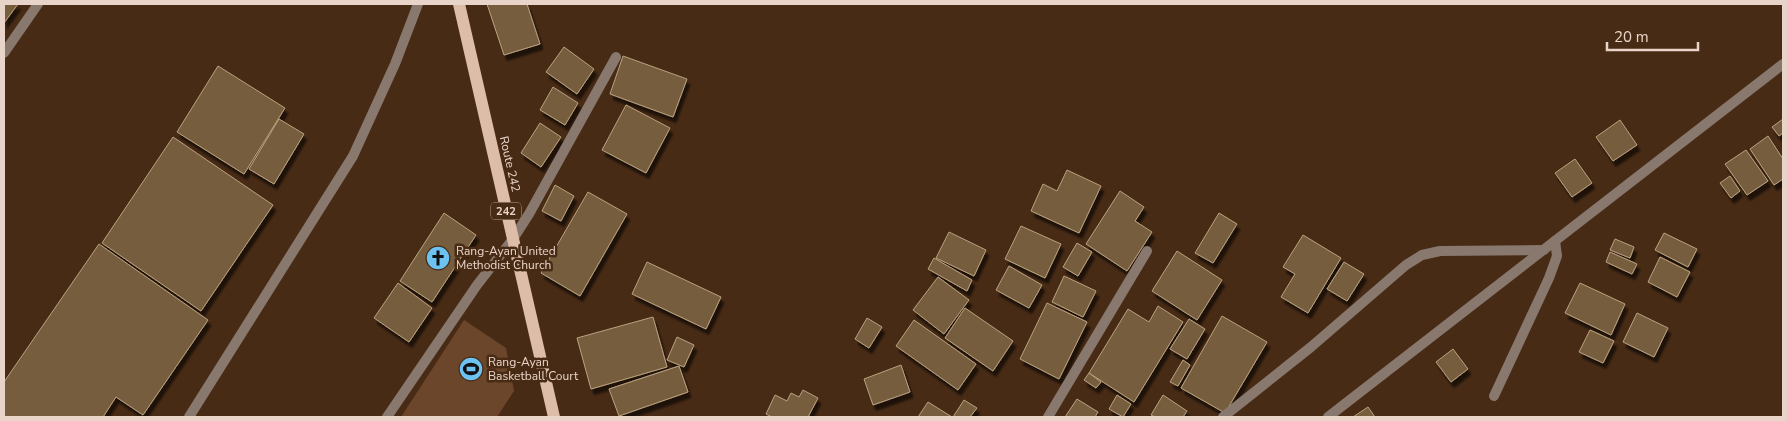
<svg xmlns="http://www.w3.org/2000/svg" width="1787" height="421" viewBox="0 0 1787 421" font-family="'Nunito Sans',sans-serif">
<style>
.green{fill:#6c462b}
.building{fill:#745d3e;stroke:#bba280;filter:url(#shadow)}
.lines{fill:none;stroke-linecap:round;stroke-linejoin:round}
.service{stroke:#88786e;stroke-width:10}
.minor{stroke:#88786e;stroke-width:10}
.tertiary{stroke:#88786e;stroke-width:10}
.primary{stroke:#ddbda8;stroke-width:12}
.labels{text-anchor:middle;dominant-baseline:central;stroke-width:5;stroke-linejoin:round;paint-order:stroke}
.shield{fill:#482b15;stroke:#b8a192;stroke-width:1}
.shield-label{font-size:11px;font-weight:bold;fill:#e8d4c8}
.street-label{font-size:12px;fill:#e8d4c8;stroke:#482b15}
.poi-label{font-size:12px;fill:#e8d4c8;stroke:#482b15;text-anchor:start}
</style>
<defs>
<filter id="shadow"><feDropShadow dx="3" dy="5.5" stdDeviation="1" flood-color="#0009"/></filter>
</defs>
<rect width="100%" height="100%" fill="#482b15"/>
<path class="green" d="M464 320 506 348 514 391 497 417H401Z"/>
<g class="building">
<path d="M4 4H18L4 23Z"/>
<path d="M487 4H527L540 44 504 55Z"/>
<path d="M564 47 594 69 577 94 546 72Z"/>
<path d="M623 56 687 79 673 117 610 94Z"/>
<path d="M218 66 285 108 244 174 177 132Z"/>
<path d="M553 87 578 103 565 125 540 110Z"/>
<path d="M626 105 670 128 646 173 602 150Z"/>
<path d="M279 119 304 134 274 184 249 169Z"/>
<path d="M1783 119V133L1779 136 1772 127Z"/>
<path d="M1620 120 1637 145 1613 161 1596 137Z"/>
<path d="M540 123 561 137 541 167 521 153Z"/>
<path d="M1768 136 1783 159V179L1774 185 1750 149Z"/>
<path d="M173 137 273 205 201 311 102 243Z"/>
<path d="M1746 150 1768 181 1747 195 1725 164Z"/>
<path d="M1575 159 1592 183 1572 197 1555 173Z"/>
<path d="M1067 170 1101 186 1079 233 1031 211 1043 184 1057 191Z"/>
<path d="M1730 176 1740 191 1731 198 1720 183Z"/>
<path d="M555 185 574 196 561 221 542 211Z"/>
<path d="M1120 191 1144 207 1135 221 1152 232 1127 271 1086 244Z"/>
<path d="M588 192 627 214 580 296 541 273Z"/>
<path d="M444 213 476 235 432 302 400 281Z"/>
<path d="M1219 213 1237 224 1213 263 1195 253Z"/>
<path d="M1021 226 1061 244 1045 278 1005 259Z"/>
<path d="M949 232 986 250 974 276 936 258Z"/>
<path d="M1664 233 1697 249 1688 267 1655 250Z"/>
<path d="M1303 235 1341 258 1308 313 1281 297 1295 274 1283 267Z"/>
<path d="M1615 239 1634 247 1630 258 1610 250Z"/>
<path d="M1077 243 1092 252 1078 276 1063 267Z"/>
<path d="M99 244 208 320 143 415 116 397 103 417H4V382Z"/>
<path d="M1177 251 1222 280 1197 320 1152 291Z"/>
<path d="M1610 252 1637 264 1632 274 1606 262Z"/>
<path d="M1660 257 1690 272 1677 297 1648 282Z"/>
<path d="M934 258 972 280 967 291 928 269Z"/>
<path d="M647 262 721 297 706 329 632 294Z"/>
<path d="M1344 262 1364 274 1347 301 1327 289Z"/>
<path d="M1009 266 1042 285 1029 308 996 290Z"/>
<path d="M1064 276 1096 291 1083 317 1052 302Z"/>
<path d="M938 277 969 300 944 334 913 310Z"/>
<path d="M398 283 432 308 409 342 374 318Z"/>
<path d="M1580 283 1625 304 1611 335 1565 313Z"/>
<path d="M1047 303 1087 322 1059 379 1020 359Z"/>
<path d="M1158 306 1183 322 1134 402 1089 373 1128 309 1149 322Z"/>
<path d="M965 308 1013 341 993 371 945 338Z"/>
<path d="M1637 313 1668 328 1654 357 1623 342Z"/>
<path d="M1222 316 1267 342 1225 413 1181 388Z"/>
<path d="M653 317 667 367 591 389 577 338Z"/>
<path d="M867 318 882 327 869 348 855 339Z"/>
<path d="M1189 319 1205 329 1187 359 1170 349Z"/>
<path d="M914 320 976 364 958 390 896 346Z"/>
<path d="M1590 330 1614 341 1603 363 1579 352Z"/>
<path d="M677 337 694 345 684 367 667 360Z"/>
<path d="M1453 349 1468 369 1451 382 1436 362Z"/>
<path d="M1183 360 1190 365 1178 386 1170 382Z"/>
<path d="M901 365 910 392 873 405 864 379Z"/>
<path d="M679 366 688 392 619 416 609 389Z"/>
<path d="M1089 373 1101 382 1096 388 1084 380Z"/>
<path d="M803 390 818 398 808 417H772L766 414 775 395 787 401 791 393 799 397Z"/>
<path d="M1117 395 1131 404 1123 417 1109 409Z"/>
<path d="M1163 395 1187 411 1183 417H1155L1151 415Z"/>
<path d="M1077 399 1098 412 1095 417H1065Z"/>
<path d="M964 400 977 408 970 417H953Z"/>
<path d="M928 402 952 417H918Z"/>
<path d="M1368 407 1375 417H1353Z"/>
</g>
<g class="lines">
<g class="service">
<path d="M1494 396 1549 278 1557 256 1555 241"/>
<path d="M189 417 353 156 395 64 418 4"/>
</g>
<g class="minor">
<path d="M4 53 38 4"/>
<path d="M387 417 477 285 513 239 529 214 616 57"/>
<path d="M1048 417 1147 251"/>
<path d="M1223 417 1311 347 1406 265 1422 255 1440 251 1544 250"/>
</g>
<path class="tertiary" d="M1328 417 1783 64"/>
<path class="primary" d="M459 4 554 417"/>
</g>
<defs>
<g id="church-disc" transform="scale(1.25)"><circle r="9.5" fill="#6cc3f2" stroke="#482b15"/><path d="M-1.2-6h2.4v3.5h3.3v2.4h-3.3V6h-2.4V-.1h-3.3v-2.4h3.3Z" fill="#111"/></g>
<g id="stadium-disc" transform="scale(1.25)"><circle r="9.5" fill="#6cc3f2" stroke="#482b15"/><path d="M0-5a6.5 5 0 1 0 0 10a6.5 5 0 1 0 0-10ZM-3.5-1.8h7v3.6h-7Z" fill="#111"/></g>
</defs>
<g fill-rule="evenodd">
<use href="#church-disc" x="438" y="258"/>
<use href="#stadium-disc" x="471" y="369"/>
</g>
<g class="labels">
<rect class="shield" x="491" y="202.5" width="30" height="17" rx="4"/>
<g class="shield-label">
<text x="506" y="211">242</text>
</g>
<g class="street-label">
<text transform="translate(510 164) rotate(77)">Route 242</text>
</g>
<g class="poi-label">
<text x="456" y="251">Rang-Ayan United<tspan x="456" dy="14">Methodist Church</tspan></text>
<text x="488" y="362">Rang-Ayan<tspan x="488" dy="14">Basketball Court</tspan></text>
</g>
</g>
<rect width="1787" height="421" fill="none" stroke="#e8d4c8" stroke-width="10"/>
<path d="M1607 42v8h91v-8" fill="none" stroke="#e8d4c8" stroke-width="2.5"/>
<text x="1614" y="42" font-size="15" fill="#e8d4c8" stroke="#482b15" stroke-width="4" paint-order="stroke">20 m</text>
</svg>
